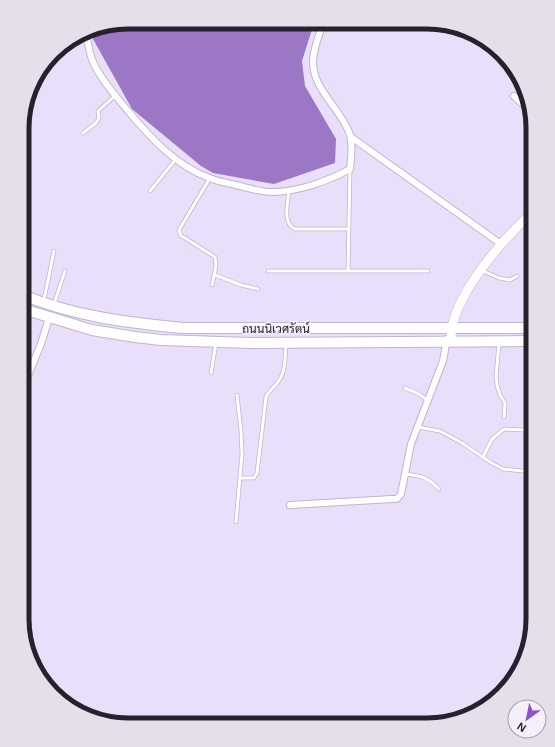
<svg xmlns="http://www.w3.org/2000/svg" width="555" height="747" viewBox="0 0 555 747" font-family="Helvetica,Sarabun,sans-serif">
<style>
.water{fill:#9b77c6}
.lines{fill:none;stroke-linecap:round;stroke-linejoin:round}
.lane-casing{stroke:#c1b3d4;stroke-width:4.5}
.street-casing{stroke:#c1b3d4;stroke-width:8}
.secondary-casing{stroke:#c1b3d4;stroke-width:10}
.primary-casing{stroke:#c1b3d4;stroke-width:12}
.lane{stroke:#fff;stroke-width:3}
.street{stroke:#fff;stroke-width:6}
.secondary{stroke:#fff;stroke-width:9}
.primary{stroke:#fff;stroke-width:10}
.labels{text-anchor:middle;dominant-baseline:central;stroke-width:3;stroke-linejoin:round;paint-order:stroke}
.street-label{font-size:12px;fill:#27212e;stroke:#f5effd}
.rim{fill:none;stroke:#27212e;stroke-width:5}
</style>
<rect width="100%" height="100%" fill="#eadffa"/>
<path class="water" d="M128 22 314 23 302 61 305 86 336 139 335 163 274 184 213 173 201 166 132 109 93 39 92 29 94 28Z"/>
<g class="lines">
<g class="lane-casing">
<g id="lane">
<path d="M83 133 96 123 99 118 98 111 116 95"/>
<path d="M210 178 179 230 181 236 185 238 215 257 216 266 212 285"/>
<path d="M289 190C288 201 282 224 295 229H348"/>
<path d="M150 191 176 159"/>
<path d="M268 271H428"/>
<path d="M348 271 350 169"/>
<path d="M483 271 499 278 510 280 517 276"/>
<path d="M215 275 241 285 258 289"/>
<path d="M44 300 54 251"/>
<path d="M54 304 65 271"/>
<path d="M499 343 496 376 497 385 500 395 505 403 504 417"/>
<path d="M211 373 216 343"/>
<path d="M405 388 419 394 427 400"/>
<path d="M417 427 440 431 462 443 490 462 503 469 533 472"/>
<path d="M483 457 492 439 504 429 524 430 531 437 533 456"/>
<path d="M405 474C422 476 427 477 439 489"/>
<path d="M241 478H254L257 473 266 397C269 391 274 387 278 382 286 372 285 356 286 344"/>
<path d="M236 522 242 454 241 431 237 395"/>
</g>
</g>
<g class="street-casing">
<g id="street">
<path d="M86 32C88 42 89 53 93 62 101 80 116 96 128 111 150 137 175 165 207 177 216 181 226 183 236 185 248 188 260 192 272 192 298 192 328 181 350 169 351 158 353 146 350 135 342 109 313 91 313 62 313 49 319 35 323 23"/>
<path d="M514 96 529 110"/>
<path d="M351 137 501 244"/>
<path d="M22 390 41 344 49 318"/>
<path d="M290 505 392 499H397L401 494 411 444 443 361 447 339"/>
</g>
</g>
<g class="secondary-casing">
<path id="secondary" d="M451 341C449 299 503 239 533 212"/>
</g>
<g class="primary-casing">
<g id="primary">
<path d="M23 295C73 316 129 323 183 328H533"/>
<path d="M23 309 92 330 135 337 161 340 250 343 533 341"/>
</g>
</g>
<use href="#lane" class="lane"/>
<use href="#street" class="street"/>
<use href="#secondary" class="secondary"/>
<use href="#primary" class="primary"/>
</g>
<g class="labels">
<g class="street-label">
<text x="276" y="329">ถนนนิเวศรัตน์</text>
</g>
</g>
<path d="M0 0H555V747H0ZM128 29H427A99 99 0 0 1 526 128V619A99 99 0 0 1 427 718H128A99 99 0 0 1 29 619V128A99 99 0 0 1 128 29Z" fill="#e5dfec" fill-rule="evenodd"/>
<path class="rim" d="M128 29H427A99 99 0 0 1 526 128V619A99 99 0 0 1 427 718H128A99 99 0 0 1 29 619V128A99 99 0 0 1 128 29Z"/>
<g transform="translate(527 719) rotate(213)"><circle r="19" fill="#f5effd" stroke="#a39daa"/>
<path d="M0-3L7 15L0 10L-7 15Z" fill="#8d51c8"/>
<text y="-6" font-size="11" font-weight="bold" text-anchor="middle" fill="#27212e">N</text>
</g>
</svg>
